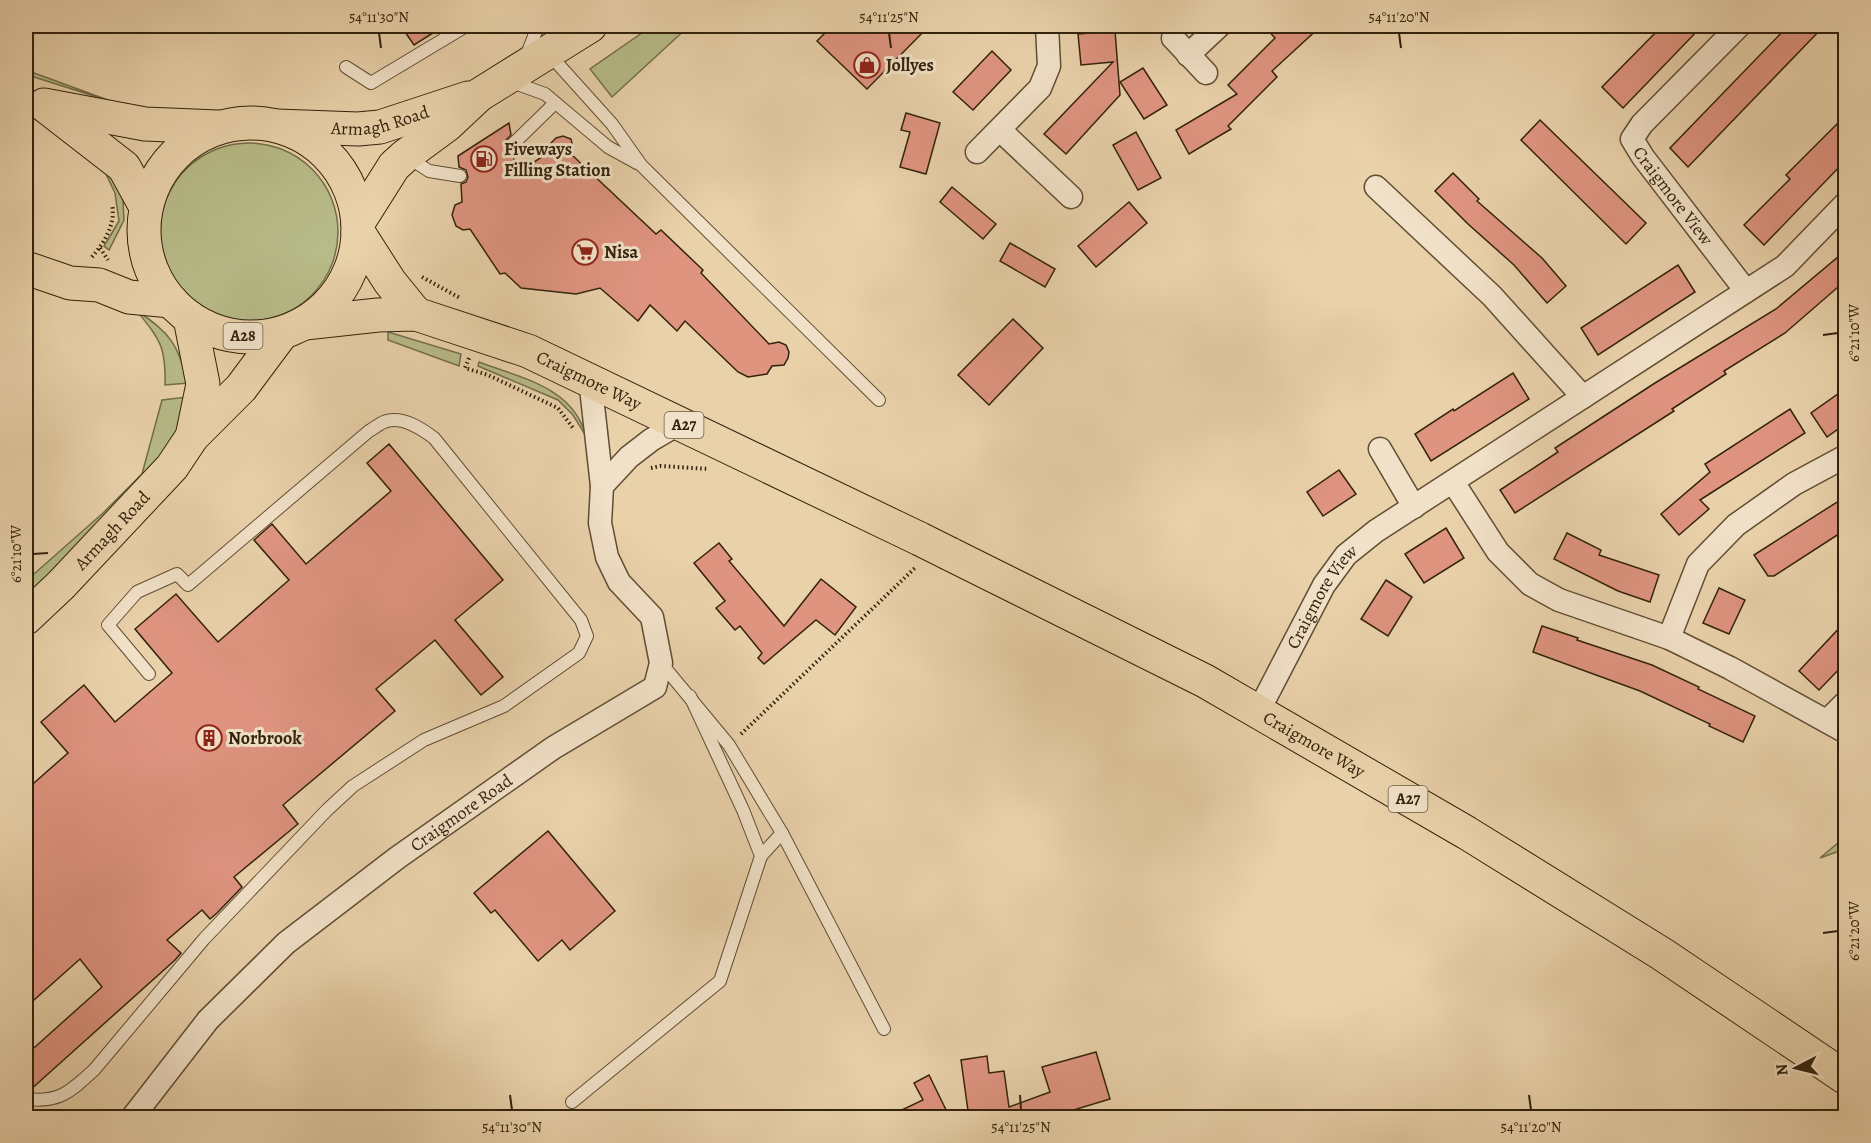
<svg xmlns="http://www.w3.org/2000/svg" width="1871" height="1143" viewBox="0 0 1871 1143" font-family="Alegreya,serif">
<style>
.green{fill:#b7bb88;stroke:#746e4a;stroke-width:1.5}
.building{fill:#df9480;stroke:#32220b;stroke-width:1.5}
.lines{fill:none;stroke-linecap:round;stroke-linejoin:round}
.lane-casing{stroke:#604e33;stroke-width:14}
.street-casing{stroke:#604e33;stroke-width:25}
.primary-casing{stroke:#32220b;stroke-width:35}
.highway-casing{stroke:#32220b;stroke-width:35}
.path{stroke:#32220b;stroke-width:4;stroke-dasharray:1.5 3;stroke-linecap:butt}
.lane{stroke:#f1e1c8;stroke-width:12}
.street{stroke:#f1e1c8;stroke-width:22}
.primary{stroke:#e9d1aa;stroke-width:33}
.highway{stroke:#e9d1aa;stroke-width:33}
.highway-bridge-casing{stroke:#32220b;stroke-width:35;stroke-linecap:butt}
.highway-bridge{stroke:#e9d1aa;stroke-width:33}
.ticks{fill:none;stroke:#32220b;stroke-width:2}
.labels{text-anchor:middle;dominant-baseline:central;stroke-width:6;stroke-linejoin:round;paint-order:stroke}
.shield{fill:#f1e1c8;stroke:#6b5b44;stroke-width:1.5}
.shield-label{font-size:16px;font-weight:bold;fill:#32220b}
.poi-label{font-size:18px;font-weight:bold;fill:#32220b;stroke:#f1e1c8;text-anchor:start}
.street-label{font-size:18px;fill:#32220b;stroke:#f1e1c8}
.neatline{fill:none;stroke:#32220b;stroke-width:2}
.ticks-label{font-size:15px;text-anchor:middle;fill:#32220b}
</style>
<rect width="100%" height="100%" fill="#e9d1aa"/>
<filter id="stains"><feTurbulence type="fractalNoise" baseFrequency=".00333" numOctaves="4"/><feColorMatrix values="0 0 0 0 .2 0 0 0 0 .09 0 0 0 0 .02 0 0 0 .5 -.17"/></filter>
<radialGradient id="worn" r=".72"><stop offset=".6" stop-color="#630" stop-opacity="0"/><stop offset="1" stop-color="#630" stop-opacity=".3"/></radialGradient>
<g class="green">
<path d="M652 26H689L612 97 590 69Z"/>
<path d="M26 70 116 103 34 77 26 73Z"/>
<circle cx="249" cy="232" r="89"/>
<path d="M105 172 117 181 123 201 124 220 109 250 104 246 119 221 115 193Z"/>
<path d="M137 311C170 332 178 345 188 383L165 385C166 346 160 340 137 311Z"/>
<path d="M388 332 461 354 459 366 388 340Z"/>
<path d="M479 362C521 378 573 387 586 436L573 415 558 400 478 366Z"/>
<path d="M187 397 186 418 142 483 26 597V581L103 513 142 474 162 400Z"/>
<path d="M1845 837V849L1820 858Z"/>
</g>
<g class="building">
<path d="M401 26H444L414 45Z"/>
<path d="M832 26H929L867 89 817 41Z"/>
<path d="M1264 26H1321L1272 71 1277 77 1228 126 1231 129 1189 154 1176 130 1237 94 1228 85 1275 38Z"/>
<path d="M1662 26H1702L1623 108 1602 87Z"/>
<path d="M1788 26H1824L1688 167 1670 148Z"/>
<path d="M1115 31 1120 95 1066 154 1044 134 1113 62 1081 65 1078 34Z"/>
<path d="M992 51 1011 70 973 110 953 92Z"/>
<path d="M1143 68 1167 105 1144 119 1120 82Z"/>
<path d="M906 113 940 123 926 174 900 167 910 132 901 130Z"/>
<path d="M1845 116V161L1764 245 1744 225 1790 179 1786 175Z"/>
<path d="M1540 120 1646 223 1626 244 1521 140Z"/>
<path d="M509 123 511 135 504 142V146L507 151 513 153 516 174 551 151V143L556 138 563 136 571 139 573 148 572 155 656 234 661 230 703 270 701 273 769 344 779 342 786 345 789 352 788 358 784 365 772 366 767 374 748 377 738 372 685 321 677 331 650 305 638 321 600 288 576 294 521 288 505 273 500 274 470 229 463 230 456 226 452 215 455 205 462 202 461 184 466 182 468 177 466 170 459 167 458 156Z"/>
<path d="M1136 132 1161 178 1138 190 1113 145Z"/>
<path d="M1453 173 1479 199 1477 201 1542 258 1566 286 1547 303 1514 265 1468 224 1435 191Z"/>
<path d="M952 187 996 224 983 239 940 202Z"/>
<path d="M1129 202 1147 223 1096 267 1078 246Z"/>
<path d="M1010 243 1055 269 1045 287 1000 261Z"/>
<path d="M1845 251V281L1785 333 1724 371 1726 374 1672 409 1674 411 1515 513 1500 490 1558 452 1555 448 1655 383 1776 309Z"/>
<path d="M1678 265 1695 292 1598 355 1581 328Z"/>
<path d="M1013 319 1043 348 989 405 958 375Z"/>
<path d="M1513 373 1529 399 1431 461 1415 434 1453 409 1454 411Z"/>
<path d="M1845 389V424L1827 437 1811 413Z"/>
<path d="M1790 409 1805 433 1700 500 1709 509 1679 535 1661 514 1710 472 1705 464Z"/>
<path d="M389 444 503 580 455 620 503 677 481 695 435 640 376 689 395 711 283 805 298 824 234 877 242 887 217 913 210 919 202 910 167 940 181 953 175 960 29 1091H26V1055L102 987 80 959 26 1007V790L68 753 41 722 84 685 115 722 172 673 135 629 176 594 218 642 289 580 254 540 272 524 306 564 391 491 367 463Z"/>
<path d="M1339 470 1356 494 1323 516 1307 492Z"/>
<path d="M1845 497V530L1774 576H1768L1754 555Z"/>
<path d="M1446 528 1464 558 1424 583 1405 554Z"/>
<path d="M1567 533 1601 550 1599 555 1659 575 1650 602 1618 591 1554 559Z"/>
<path d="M719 543 732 559 729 561 784 626 821 579 856 607 835 635 816 620 764 664 758 658 762 653 740 626 735 630 716 608 725 601 694 563Z"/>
<path d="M1386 580 1412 597 1388 636 1361 619Z"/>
<path d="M1719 588 1745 600 1729 634 1703 623Z"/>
<path d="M1845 622V663L1819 690 1799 671Z"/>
<path d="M1542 626 1578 638 1577 640 1652 665 1699 687 1698 689 1755 716 1743 742 1709 726 1710 724 1640 691 1533 652Z"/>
<path d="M548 831 615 911 570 950 562 940 538 961 495 910 491 913 474 893Z"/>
<path d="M1096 1052 1110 1099 1047 1118H969L961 1060 987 1056 989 1073 1004 1071 1009 1107 1050 1092 1042 1067Z"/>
<path d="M929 1075 950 1118H885L923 1100 914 1083Z"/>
</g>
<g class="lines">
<g class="lane-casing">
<g id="lane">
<path d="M549 54 612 124 641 165 879 400"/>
<path d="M526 57 538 26"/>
<path d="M346 67 371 83 466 26"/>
<path d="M509 81 545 94 608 147 637 163"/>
<path d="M512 145 555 103"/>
<path d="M406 156 429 171 460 176"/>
<path d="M661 663 729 745 782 833 884 1029"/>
<path d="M761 856 782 833"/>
<path d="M26 1099C59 1103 70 1092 94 1070L204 939 327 810 353 786 424 740 504 706 579 653 587 636 581 620 434 438C422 429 403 416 387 421 381 422 375 428 369 431L188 585 177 574 137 592 108 625 149 674"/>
<path d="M572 1102 720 981 761 856 743 810 690 696"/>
</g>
</g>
<g class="street-casing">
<g id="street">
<path id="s1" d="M1739 26 1642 124 1632 139 1643 157 1746 291"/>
<path d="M1173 38 1206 73"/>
<path d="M1188 55 1219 26"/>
<path d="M1000 130 1071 197"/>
<path d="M977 152 1040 88 1049 66 1047 26"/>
<path d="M1376 187 1492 296 1583 397"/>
<path d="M1380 449 1414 507"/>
<path d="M1453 482 1498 552 1530 584 1559 600 1669 638 1730 668 1846 732"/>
<path d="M602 486 629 457 651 440 680 423"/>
<path d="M1669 638 1698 564 1736 525 1794 484 1846 456"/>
<path id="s2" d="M1258 712 1324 585 1346 555 1376 531 1785 266 1846 203"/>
<path d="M1827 721 1846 702"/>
<path id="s3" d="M132 1118 208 1020 286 943 397 858 553 748 655 687 661 663 652 617 619 582 607 557 600 523 602 486 590 379"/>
</g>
</g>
<g class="primary-casing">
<g id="primary">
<path id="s4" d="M277 126 358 129 380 127 468 98"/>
<path d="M358 223 394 166 405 156 447 125 479 95 590 26"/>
</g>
</g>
<g class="highway-casing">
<g id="highway">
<path d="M44 105 145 124 218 127"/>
<path d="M48 108 124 167 146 207"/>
<circle cx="251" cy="230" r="107"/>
<path d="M358 232 390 282 416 314"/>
<path d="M26 268 70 283 99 285 129 297 171 301"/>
<path d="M190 318 203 384 192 437"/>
<path id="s5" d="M305 323 378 315 416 314 528 351 920 539"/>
<path id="s6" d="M950 554 1205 681 1467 833 1662 954 1846 1078"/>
<path id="s7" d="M26 618 61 585 172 467 192 437 241 388 282 333"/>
</g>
</g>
<g class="path">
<path d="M100 248 108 260"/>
<path d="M92 257C104 243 116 224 112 205"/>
<path d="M422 277 460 298"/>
<path d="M469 358 465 368 488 375 558 408 573 428"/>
<path d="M651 468 661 466 709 469"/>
<path d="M741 734 916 567"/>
</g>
<use href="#lane" class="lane"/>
<use href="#street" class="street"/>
<use href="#primary" class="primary"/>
<use href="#highway" class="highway"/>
<g class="highway-bridge-casing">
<path id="highway-bridge" d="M920 539 950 554"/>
</g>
<use href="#highway-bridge" class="highway-bridge"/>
</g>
<path class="ticks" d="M379 33 381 48M889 33 891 48M1399 33 1401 48M1823 335 1838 333M33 554 48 553M1823 933 1838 931M510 1095 512 1110M1020 1095 1021 1110M1529 1095 1531 1110"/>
<defs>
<g id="shop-ring" transform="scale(1.35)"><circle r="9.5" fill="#f1e1c8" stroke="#8f2418" stroke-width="1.5"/><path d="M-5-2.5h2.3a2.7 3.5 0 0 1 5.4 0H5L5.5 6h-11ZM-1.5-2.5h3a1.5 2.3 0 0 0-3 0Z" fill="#8f2418"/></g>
<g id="fuel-ring" transform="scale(1.35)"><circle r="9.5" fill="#f1e1c8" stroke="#8f2418" stroke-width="1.5"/><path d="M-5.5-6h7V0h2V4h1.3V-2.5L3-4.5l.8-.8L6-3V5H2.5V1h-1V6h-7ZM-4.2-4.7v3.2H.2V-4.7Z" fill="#8f2418"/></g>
<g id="supermarket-ring" transform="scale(1.35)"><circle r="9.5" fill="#f1e1c8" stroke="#8f2418" stroke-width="1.5"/><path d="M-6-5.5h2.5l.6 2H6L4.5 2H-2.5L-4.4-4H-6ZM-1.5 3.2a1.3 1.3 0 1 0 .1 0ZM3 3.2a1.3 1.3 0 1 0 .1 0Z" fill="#8f2418"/></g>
<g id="building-ring" transform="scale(1.35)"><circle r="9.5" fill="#f1e1c8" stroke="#8f2418" stroke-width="1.5"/><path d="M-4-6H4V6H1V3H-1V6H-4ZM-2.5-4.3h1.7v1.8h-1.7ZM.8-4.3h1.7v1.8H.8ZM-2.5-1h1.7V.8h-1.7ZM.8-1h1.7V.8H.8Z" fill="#8f2418"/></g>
</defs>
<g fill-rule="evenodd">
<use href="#shop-ring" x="867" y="65"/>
<use href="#fuel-ring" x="484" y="159"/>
<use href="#supermarket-ring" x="585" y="252"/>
<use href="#building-ring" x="209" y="738"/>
</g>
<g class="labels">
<g class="shield">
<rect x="223.5" y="323" width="39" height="26" rx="4.5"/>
<rect x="664.5" y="412" width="39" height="26" rx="4.5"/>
<rect x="1388.5" y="786" width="39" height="26" rx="4.5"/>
</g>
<g class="shield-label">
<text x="243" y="336">A28</text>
<text x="684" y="425">A27</text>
<text x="1408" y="799">A27</text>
</g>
<g class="poi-label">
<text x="886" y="65">Jollyes</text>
<text x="504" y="149">Fiveways<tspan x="504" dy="21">Filling Station</tspan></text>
<text x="604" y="252">Nisa</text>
<text x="228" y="738">Norbrook</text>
</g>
<g class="street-label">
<text stroke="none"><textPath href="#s4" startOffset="104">Armagh Road</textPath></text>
<text stroke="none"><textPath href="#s1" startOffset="226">Craigmore View</textPath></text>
<text stroke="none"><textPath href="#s5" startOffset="297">Craigmore Way</textPath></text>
<text stroke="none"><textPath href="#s7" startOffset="123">Armagh Road</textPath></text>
<text stroke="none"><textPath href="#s2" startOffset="132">Craigmore View</textPath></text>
<text stroke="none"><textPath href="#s6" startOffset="411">Craigmore Way</textPath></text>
<text stroke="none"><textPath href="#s3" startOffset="452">Craigmore Road</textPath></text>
</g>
</g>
<rect width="1871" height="1143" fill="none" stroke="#e9d1aa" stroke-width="66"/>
<g transform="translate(1796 1068) rotate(263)" stroke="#f1e1c8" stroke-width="4.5" paint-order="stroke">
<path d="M0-4.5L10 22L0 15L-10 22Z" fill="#32220b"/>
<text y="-9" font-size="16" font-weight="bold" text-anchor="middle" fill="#32220b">N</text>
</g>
<rect x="33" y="33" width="1805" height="1077" class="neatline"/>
<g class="ticks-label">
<text x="379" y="22">54°11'30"N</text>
<text x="889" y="22">54°11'25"N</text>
<text x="1399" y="22">54°11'20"N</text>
<text transform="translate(1854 333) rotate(-90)" y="5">6°21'10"W</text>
<text transform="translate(16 554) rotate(-90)" y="5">6°21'10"W</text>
<text transform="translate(1854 931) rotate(-90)" y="5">6°21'20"W</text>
<text x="512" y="1132">54°11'30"N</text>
<text x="1021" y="1132">54°11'25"N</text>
<text x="1531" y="1132">54°11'20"N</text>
</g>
<rect width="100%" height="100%" filter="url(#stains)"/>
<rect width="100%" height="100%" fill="url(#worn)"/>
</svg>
